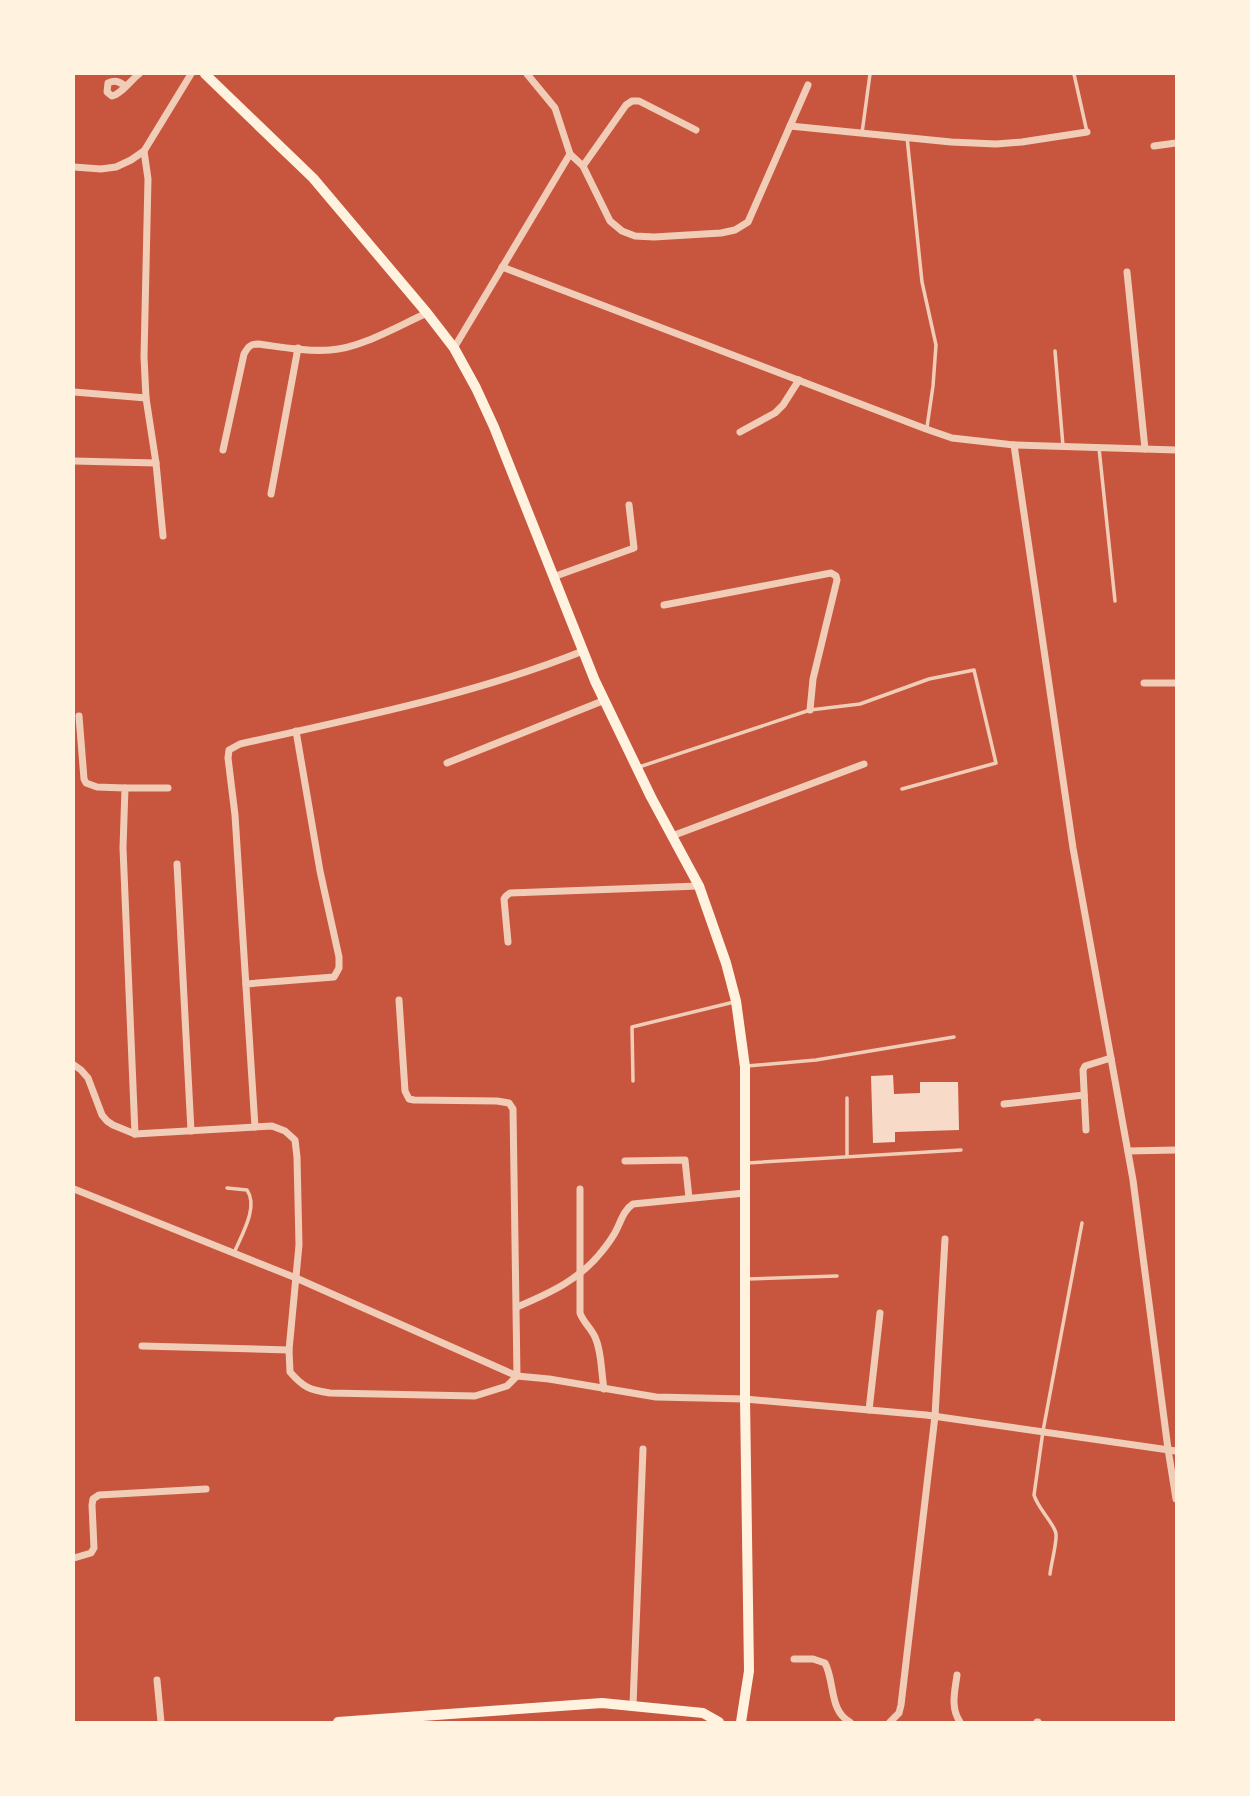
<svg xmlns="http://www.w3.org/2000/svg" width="1250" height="1796" viewBox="0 0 1250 1796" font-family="Ubuntu,sans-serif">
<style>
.building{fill:#f7dbc8}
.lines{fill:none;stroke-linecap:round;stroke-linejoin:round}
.service{stroke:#f1ccb7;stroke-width:3.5}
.minor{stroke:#f1ccb7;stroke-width:7}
.secondary{stroke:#fff3e0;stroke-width:10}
</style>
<rect width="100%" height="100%" fill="#c8553d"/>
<path class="building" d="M893 1075 894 1094 920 1093V1082H958L959 1130 895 1132V1142L873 1143 871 1076Z"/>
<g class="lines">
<g class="service">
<path d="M1074 74 1087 132"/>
<path d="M862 133 870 74"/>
<path d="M907 137 922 282 936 345 933 386 927 427"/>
<path d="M1055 351 1063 446"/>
<path d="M1099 448 1115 601"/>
<path d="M639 767 810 710 860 704 929 679 974 670 996 763 902 789"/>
<path d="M747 1066 816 1060 954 1037"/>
<path d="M633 1081 632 1027 734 1002"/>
<path d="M847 1156V1098"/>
<path d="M747 1163 961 1150"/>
<path d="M227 1188 247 1190C259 1207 241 1236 234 1253"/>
<path d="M747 1279 837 1276"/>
<path d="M1050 1574C1051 1564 1057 1543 1056 1534 1055 1524 1038 1509 1034 1495L1043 1431 1082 1223"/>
</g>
<g class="minor">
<path d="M527 74 555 108 570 154"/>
<path d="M125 86C119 81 115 80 108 83L107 92 112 96C120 95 131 80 139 74"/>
<path d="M790 126 951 142 996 144 1022 142 1087 132"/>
<path d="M1154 146 1176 143"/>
<path d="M144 151 148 179 144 357 146 398 156 463 163 536"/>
<path d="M583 166 626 105 632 101H639L696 130"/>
<path d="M74 167 101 169 116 167 131 160 144 151 191 74"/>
<path d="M502 267 926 429 952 438 1014 445 1176 450"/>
<path d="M1127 272 1145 449"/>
<path d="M454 348 570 154 583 166 610 221 622 231 635 236 654 237 721 233 735 230 748 222 808 85"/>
<path d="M74 392 146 398"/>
<path d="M740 432 775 413 783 405 799 380"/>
<path d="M1014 445 1073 848 1133 1180 1168 1449 1176 1499"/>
<path d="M223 450 244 354C248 347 250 344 258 344 281 347 307 352 330 350 361 348 398 326 427 313"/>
<path d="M74 461 156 463"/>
<path d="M271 494 298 348"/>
<path d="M553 577 634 548 629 505"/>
<path d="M664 605 831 573 836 576 837 580 813 679 810 710"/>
<path d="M1144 683H1176"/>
<path d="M79 716 84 779 86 783 97 787 125 788 123 848 135 1134"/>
<path d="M447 763 605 700"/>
<path d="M125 788H168"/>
<path d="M672 836 864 764"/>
<path d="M177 864 191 1131"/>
<path d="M508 942 504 899 506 896 510 893 699 886"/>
<path d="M246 984 334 977 339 968V957L320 871 296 731"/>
<path d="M74 1065 81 1070 88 1078 102 1115 107 1121 113 1125 135 1134 272 1126 285 1131 295 1140 297 1157 299 1245 289 1350 290 1372C304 1388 310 1390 330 1393L475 1396 507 1386 517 1376 513 1109 509 1103 497 1101 414 1100 409 1099 405 1091 399 1000"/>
<path d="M1004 1104 1084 1095"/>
<path d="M255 1127 235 815 228 758 229 750 240 744C355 718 473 695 583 651"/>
<path d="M1086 1130 1083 1070 1085 1066 1111 1058"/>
<path d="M1128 1151 1176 1150"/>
<path d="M625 1161 685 1160 689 1198"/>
<path d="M74 1189 296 1278 517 1376 549 1379 656 1397 745 1399 926 1415 1176 1451"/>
<path d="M580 1189V1313C583 1322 591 1328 595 1337 602 1352 601 1372 604 1389"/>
<path d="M517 1307C550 1293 581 1279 603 1250 607 1245 610 1241 613 1236 620 1226 622 1211 633 1204L745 1193"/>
<path d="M142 1346 289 1350"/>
<path d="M869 1410 880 1313"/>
<path d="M74 1558 91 1553 94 1548 92 1505 93 1499 99 1495 206 1489"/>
<path d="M794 1659H813L825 1663C835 1682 829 1711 850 1722"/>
<path d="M957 1675C955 1691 950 1707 960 1722"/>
<path d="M157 1680 161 1722"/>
<path d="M633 1705 643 1449"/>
<path d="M890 1722 899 1713 901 1705 935 1416 945 1239"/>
<path d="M1037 1722H1038"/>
</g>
<g class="secondary">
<path d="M205 74 313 178 427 313 454 348 476 388 494 427 595 681 651 797 699 886 726 963 736 1001 745 1067V1399L749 1671 741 1722"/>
<path d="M338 1722 602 1703 703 1713 719 1722"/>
</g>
</g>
<rect width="1250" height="1796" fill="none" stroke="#fff3e0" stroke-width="150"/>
</svg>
